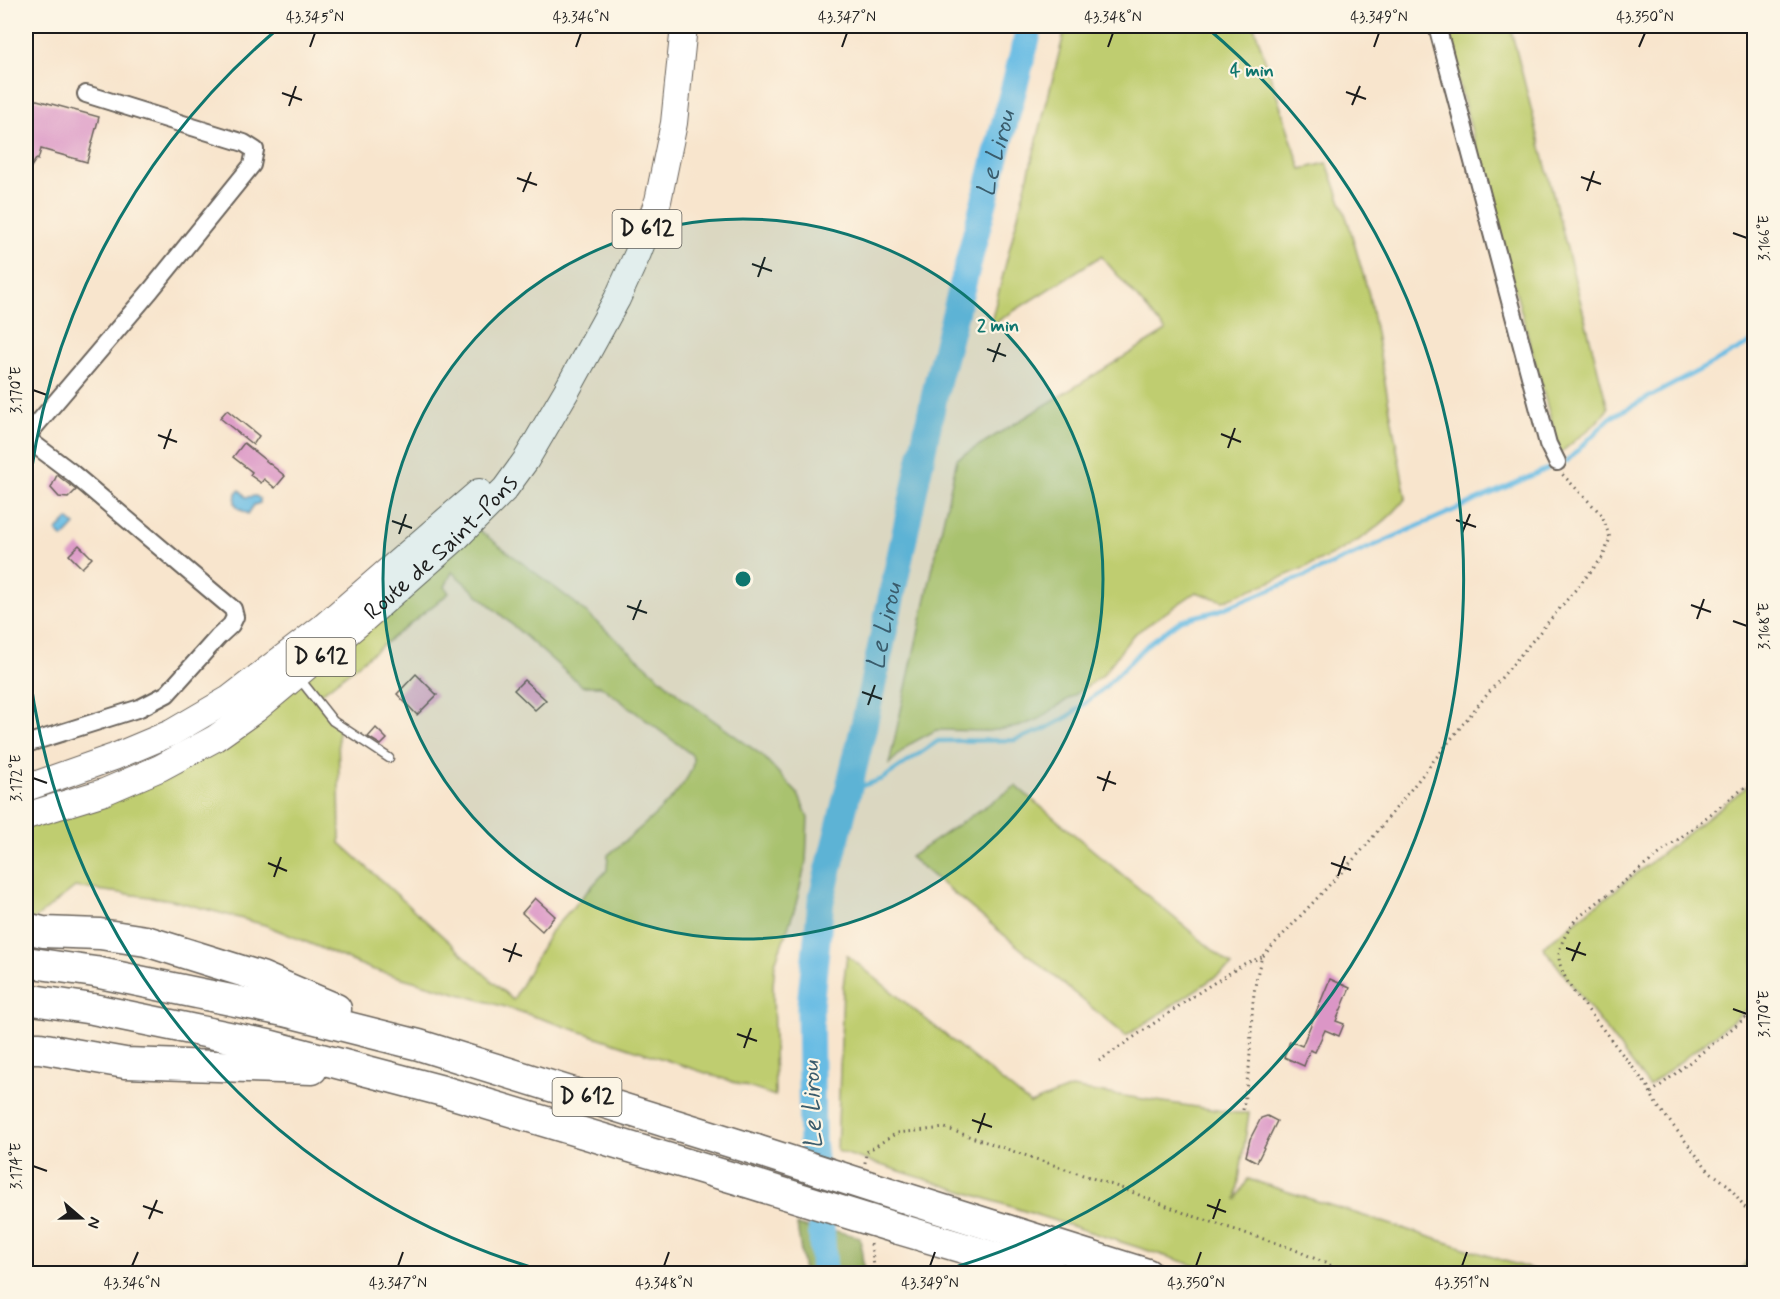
<svg xmlns="http://www.w3.org/2000/svg" width="1780" height="1299" viewBox="0 0 1780 1299" font-family="Mynerve,sans-serif">
<style>
.green{fill:#bfcd70;stroke:#6e7446;stroke-width:1.5;fill-rule:evenodd}
.forest{fill:#97b062;stroke:#5a663f;stroke-width:1.5}
.water{fill:#68bce4;stroke:#426c80;stroke-width:1.5}
.lines{fill:none;stroke-linecap:round;stroke-linejoin:round}
.stream{stroke:#68bce4;stroke-width:4.5}
.river{stroke:#68bce4;stroke-width:27}
.building{fill:#db96c6}
.lane-casing{stroke:#69625a;stroke-width:11}
.street-casing{stroke:#69625a;stroke-width:20}
.primary-casing{stroke:#69625a;stroke-width:28}
.highway-casing{stroke:#69625a;stroke-width:33}
.path{stroke:#69625a;stroke-width:3;stroke-dasharray:1.5 4.5;stroke-linecap:butt}
.lane{stroke:#fff;stroke-width:8}
.street{stroke:#fff;stroke-width:16}
.primary{stroke:#fff;stroke-width:26}
.highway{stroke:#fff;stroke-width:30}
.highway-bridge-casing{stroke:#69625a;stroke-width:33;stroke-linecap:butt}
.highway-bridge{stroke:#fff;stroke-width:30}
.ticks{fill:none;stroke:#1c1c1c;stroke-width:2}
.ring{fill:none;stroke:#0f766e;stroke-width:3}
.labels{text-anchor:middle;dominant-baseline:central;stroke-width:4.5;stroke-linejoin:round;paint-order:stroke}
.shield{fill:#fcf5e5;stroke:#5f5d58;stroke-width:1.5}
.shield-label{font-size:22px;font-weight:bold;fill:#1c1c1c}
.street-label{font-size:24px;fill:#1c1c1c;stroke:#fcf5e5}
.water-label{font-size:26px;font-style:italic;fill:#3a5c6c;stroke:#fcf5e5}
.centre{fill:#0f766e;stroke:#fcf5e5;stroke-width:3}
.ring-label{font-size:18px;text-anchor:middle;font-weight:bold;fill:#0f766e;stroke:#fcf5e5;stroke-width:4.5;stroke-linejoin:round;paint-order:stroke}
.neatline{fill:none;stroke:#1c1c1c;stroke-width:2}
.ticks-label{font-size:15px;text-anchor:middle;fill:#1c1c1c}
</style>
<rect width="100%" height="100%" fill="#fcf5e5"/>
<filter id="ink" filterUnits="userSpaceOnUse"><feTurbulence type="fractalNoise" baseFrequency=".0167" numOctaves="2"/><feDisplacementMap in="SourceGraphic" scale="12" xChannelSelector="R" yChannelSelector="G"/><feConvolveMatrix kernelMatrix="1 2 1 2 8 2 1 2 1" color-interpolation-filters="sRGB"/></filter>
<filter id="wash" filterUnits="userSpaceOnUse"><feTurbulence type="fractalNoise" baseFrequency=".008" numOctaves="4" result="noise"/><feDisplacementMap in="SourceGraphic" scale="24" xChannelSelector="R" yChannelSelector="G"/><feGaussianBlur stdDeviation="1.35" result="paint"/><feColorMatrix in="noise" values="0 0 0 0 0 0 0 0 0 0 0 0 0 0 0 0 0 1.4 0 .05"/><feComposite in="paint" operator="in"/></filter>
<g filter="url(#wash)">
<rect width="100%" height="100%" fill="#f8e5cd"/>
<g class="green">
<path d="M1066 26H1254L1301 169 1327 163 1349 225 1369 295 1406 498C1365 552 1284 575 1223 601L1196 592 1133 635 1102 676 1039 719 1018 727 987 731 936 730 910 744 889 764 957 459 1166 331 1101 256 990 326Z"/>
<path d="M1443 26H1510L1608 409 1594 425 1560 453Z"/>
<path d="M476 528 574 602 684 699 763 756 798 794 808 817 806 862 795 908 775 963 773 985 775 1096 509 1008 371 969 265 925 172 900 75 887 26 926V821L155 776ZM452 572 582 686H601L692 755C703 781 627 839 608 855L607 870 551 931 513 1000 340 843 338 723 314 699 449 593 445 587Z"/>
<path d="M1754 781V1004L1649 1086 1543 947Z"/>
<path d="M1016 786 1232 966 1126 1036 910 857Z"/>
<path d="M847 955 1030 1104 1071 1088 1236 1113H1249L1236 1200 1248 1179 1543 1273H1218L837 1151 843 987Z"/>
<path d="M1754 1251V1273H1739Z"/>
</g>
<g class="forest">
<path d="M797 1225 816 1230 818 1273H804Z"/>
<path d="M828 1229 860 1237 864 1273H829Z"/>
</g>
<g class="water">
<path d="M240 490 246 497 256 496 260 499V503L254 505 248 514 238 508 235 503 236 493Z"/>
<path d="M68 519 75 525 63 538 56 531Z"/>
</g>
<g class="lines">
<g class="stream">
<path d="M1566 462 1610 418 1754 341"/>
<path d="M848 791 882 779 938 741 1015 740 1043 730 1069 716 1105 687 1149 643 1181 620 1217 611 1312 573 1547 469"/>
</g>
<path class="river" id="s1" d="M824 1274 821 1222 812 1140 810 1006 821 901 863 730 938 379 1030 26"/>
</g>
<g id="blocks">
<g class="building">
<path d="M26 97 99 117 87 162 41 149 38 160 36 159 26 175Z"/>
<path d="M227 410 259 436 253 445 220 418Z"/>
<path d="M244 443 285 476 275 488 264 479 261 483 250 475 252 472 233 457Z"/>
<path d="M57 475 76 490 68 498 59 497 51 488Z"/>
<path d="M79 545 92 558 82 568 69 555Z"/>
<path d="M416 674 437 695 417 715 397 694Z"/>
<path d="M524 680 546 700 535 710 514 690Z"/>
<path d="M376 728 387 739 381 745 368 737Z"/>
<path d="M535 898 555 916 542 931 522 913Z"/>
<path d="M1330 979 1350 988 1336 1021 1344 1024 1339 1036 1325 1030 1315 1052 1310 1050 1304 1066 1284 1057 1290 1041 1302 1046Z"/>
<path d="M1267 1116 1277 1121 1257 1162 1246 1156 1250 1139 1261 1118Z"/>
</g>
</g>
</g>
<g filter="url(#ink)">
<use href="#blocks" fill-opacity="0" stroke="#69625a" stroke-width="1.5"/>
<g class="lines">
<g class="lane-casing">
<path id="lane" d="M299 678 333 721 389 758"/>
</g>
<g class="street-casing">
<g id="street">
<path d="M1437 26 1548 444 1557 462"/>
<path d="M26 437 151 290 252 165 255 150 244 143 86 94"/>
<path d="M26 438 71 472 227 604 233 609 235 617 231 625 218 637 167 694 140 708 26 744"/>
</g>
</g>
<g class="primary-casing">
<g id="primary">
<path d="M26 788 114 757 171 733 229 699 323 627 479 492"/>
<path id="s2" d="M26 816 104 792 160 768 214 739 255 710 364 619 455 539 505 489 526 460 567 390 617 299 638 253 658 201 674 123 684 26"/>
</g>
</g>
<g class="highway-casing">
<g id="highway">
<path d="M26 928 43 932 100 934 146 941 261 977 336 1009"/>
<path d="M26 962 95 972 284 1011 419 1045 756 1150"/>
<path d="M26 999 93 1009 268 1045 443 1091 747 1182"/>
<path d="M26 1048H40L125 1063 312 1069"/>
<path d="M902 1197 1147 1274"/>
<path d="M899 1229 1052 1274"/>
</g>
</g>
<g class="path">
<path d="M1754 780 1575 920C1554 952 1554 959 1573 991L1648 1087 1656 1104 1709 1171 1728 1185 1754 1219"/>
<path d="M1099 1061 1201 991 1244 964 1262 957"/>
<path d="M1651 1093 1754 1011"/>
<path d="M1243 1110C1245 1096 1247 1082 1249 1068 1252 1031 1250 994 1262 957L1365 847 1475 709 1603 557 1610 538 1602 515 1562 474"/>
<path d="M865 1163 866 1152 897 1133 945 1128 1124 1189 1187 1214 1291 1248 1350 1274"/>
<path d="M871 1244 875 1274"/>
</g>
<use href="#lane" class="lane"/>
<use href="#street" class="street"/>
<use href="#primary" class="primary"/>
<use href="#highway" class="highway"/>
<g class="highway-bridge-casing">
<g id="highway-bridge">
<path d="M756 1150 902 1197"/>
<path d="M747 1182 899 1229"/>
</g>
</g>
<use href="#highway-bridge" class="highway-bridge"/>
</g>
</g>
<path class="ticks" d="M310 47 315 33M576 47 581 33M842 47 847 33M1108 47 1113 33M1374 47 1379 33M1639 47 1645 33M1346 92 1366 99M282 93 302 100M1352 105 1360 86M289 106 296 86M1581 177 1601 184M517 178 537 185M1587 191 1594 171M523 192 531 172M1733 233 1747 238M752 264 772 271M758 277 765 257M987 349 1006 356M993 362 1000 343M33 390 47 395M1221 434 1241 442M158 435 177 442M1228 448 1235 428M164 449 171 429M1456 520 1476 527M392 521 412 528M1462 533 1470 514M399 534 406 514M1691 605 1711 612M627 606 647 613M1697 619 1704 599M633 620 641 600M1733 621 1747 626M862 692 882 699M868 705 875 685M1097 777 1116 784M33 778 47 783M1103 791 1110 771M268 863 287 871M1331 863 1351 870M1338 876 1345 856M274 877 281 857M1566 948 1586 955M503 949 522 956M1572 961 1580 942M509 962 516 943M1733 1009 1747 1014M737 1034 757 1041M744 1048 751 1028M972 1120 992 1127M978 1133 985 1113M33 1166 47 1171M1207 1205 1226 1212M143 1206 163 1213M149 1219 157 1200M1213 1219 1220 1199M132 1266 138 1252M398 1266 403 1252M664 1266 669 1252M930 1266 935 1252M1196 1266 1201 1252M1462 1266 1467 1252"/>
<circle cx="743" cy="579" r="360" fill="#0f766e" fill-opacity=".12"/>
<g class="ring">
<circle cx="743" cy="579" r="360"/>
<path d="M551 1273A720 720 0 0 1 26 642M26 516A720 720 0 0 1 280 27M1206 27A720 720 0 0 1 935 1273"/>
</g>
<g class="labels">
<g class="shield">
<rect x="612.5" y="210" width="69" height="38" rx="4.5"/>
<rect x="286.5" y="638" width="69" height="38" rx="4.5"/>
<rect x="552.5" y="1078" width="69" height="38" rx="4.5"/>
</g>
<g class="shield-label">
<text x="647" y="229">D 612</text>
<text x="321" y="657">D 612</text>
<text x="587" y="1097">D 612</text>
</g>
<g class="street-label">
<text stroke="none"><textPath href="#s2" startOffset="501">Route de Saint-Pons</textPath></text>
</g>
<g class="water-label">
<text stroke="none"><textPath href="#s1" startOffset="1142">Le Lirou</textPath></text>
<text stroke="none"><textPath href="#s1" startOffset="656">Le Lirou</textPath></text>
<text transform="translate(813 1105) rotate(-92)">Le Lirou</text>
</g>
</g>
<circle cx="743" cy="579" r="9" class="centre"/>
<g class="ring-label">
<text x="1252" y="76">4 min</text>
<text x="998" y="331">2 min</text>
</g>
<rect width="1780" height="1299" fill="none" stroke="#fcf5e5" stroke-width="66"/>
<g transform="translate(81 1218) rotate(110)" stroke="#fcf5e5" stroke-width="4.5" paint-order="stroke">
<path d="M0-4.5L10 22L0 15L-10 22Z" fill="#1c1c1c"/>
<text y="-9" font-size="16" font-weight="bold" text-anchor="middle" fill="#1c1c1c">N</text>
</g>
<rect x="33" y="33" width="1714" height="1233" class="neatline"/>
<g class="ticks-label">
<text x="315" y="22">43.345°N</text>
<text x="581" y="22">43.346°N</text>
<text x="847" y="22">43.347°N</text>
<text x="1113" y="22">43.348°N</text>
<text x="1379" y="22">43.349°N</text>
<text x="1645" y="22">43.350°N</text>
<text transform="translate(1764 238) rotate(-90)" y="5">3.166°E</text>
<text transform="translate(16 390) rotate(-90)" y="5">3.170°E</text>
<text transform="translate(1764 626) rotate(-90)" y="5">3.168°E</text>
<text transform="translate(16 778) rotate(-90)" y="5">3.172°E</text>
<text transform="translate(1764 1014) rotate(-90)" y="5">3.170°E</text>
<text transform="translate(16 1166) rotate(-90)" y="5">3.174°E</text>
<text x="132" y="1288">43.346°N</text>
<text x="398" y="1288">43.347°N</text>
<text x="664" y="1288">43.348°N</text>
<text x="930" y="1288">43.349°N</text>
<text x="1196" y="1288">43.350°N</text>
<text x="1462" y="1288">43.351°N</text>
</g>
</svg>
